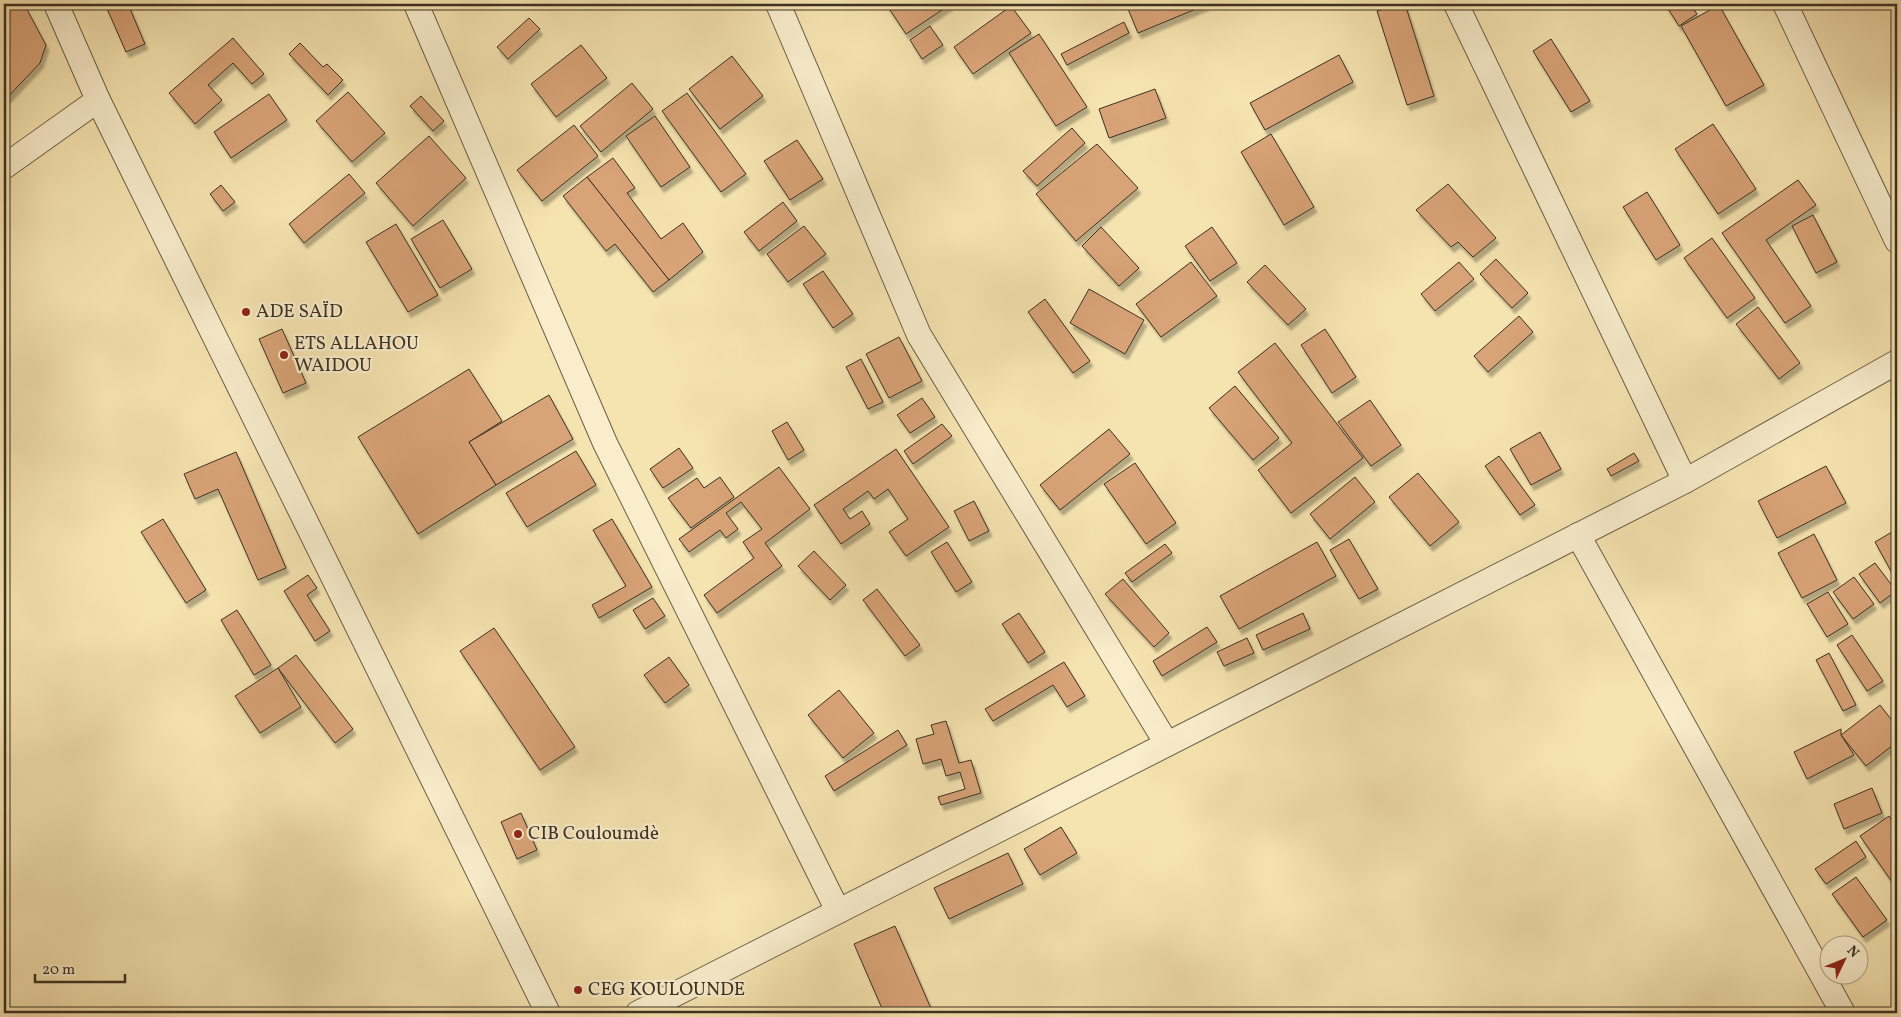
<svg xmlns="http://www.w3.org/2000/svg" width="1901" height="1017" viewBox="0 0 1901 1017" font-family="Vollkorn,serif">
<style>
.building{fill:#d8a377;stroke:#3c3124;filter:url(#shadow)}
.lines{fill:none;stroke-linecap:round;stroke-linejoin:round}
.minor-casing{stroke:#6a5e47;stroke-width:26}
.minor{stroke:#f9edcc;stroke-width:24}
.poi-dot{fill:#8f2418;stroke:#f9edcc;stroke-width:2}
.labels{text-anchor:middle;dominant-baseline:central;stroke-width:4.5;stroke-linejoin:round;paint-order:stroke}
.poi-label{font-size:19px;fill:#3c3124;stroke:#f9edcc;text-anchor:start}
</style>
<defs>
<filter id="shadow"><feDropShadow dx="3" dy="5.5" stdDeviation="1" flood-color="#0004"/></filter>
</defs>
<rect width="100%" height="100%" fill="#f6e4b0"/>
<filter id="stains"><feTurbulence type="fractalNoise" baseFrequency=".004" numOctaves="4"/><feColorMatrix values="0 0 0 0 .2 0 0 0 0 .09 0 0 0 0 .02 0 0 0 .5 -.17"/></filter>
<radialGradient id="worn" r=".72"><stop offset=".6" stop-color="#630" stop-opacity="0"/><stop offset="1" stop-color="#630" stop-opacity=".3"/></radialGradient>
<g class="building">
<path d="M4 4H24L46 45 40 63 4 101Z"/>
<path d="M105 4H128L145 44 126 52Z"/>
<path d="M886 4H951L906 34Z"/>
<path d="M1126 4H1208L1138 33Z"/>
<path d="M1400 4H1405L1434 96 1407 105 1377 11Z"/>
<path d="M1665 4H1690L1697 14 1679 26Z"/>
<path d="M1719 5 1764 85 1726 106 1681 26Z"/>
<path d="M1011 6 1031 33 973 74 954 47Z"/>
<path d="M529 18 540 29 508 59 497 47Z"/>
<path d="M1124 22 1129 33 1067 65 1061 54Z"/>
<path d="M930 26 943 45 922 59 910 40Z"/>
<path d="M1039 34 1087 107 1056 126 1009 53Z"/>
<path d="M233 38 264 74 252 84 233 63 208 85 222 100 195 124 169 93Z"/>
<path d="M1551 39 1590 101 1571 112 1533 51Z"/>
<path d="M300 43 323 67 327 64 343 80 328 95 289 54Z"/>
<path d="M581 45 607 78 556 117 531 84Z"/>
<path d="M1339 55 1353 82 1265 130 1250 103Z"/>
<path d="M732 56 763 96 720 129 689 89Z"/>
<path d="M632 83 653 109 601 152 580 126Z"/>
<path d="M1155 89 1166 118 1109 138 1099 109Z"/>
<path d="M348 92 385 133 352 162 316 121Z"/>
<path d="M687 93 746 174 721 192 662 111Z"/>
<path d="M269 94 287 120 231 158 214 132Z"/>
<path d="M421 96 444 121 433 131 410 106Z"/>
<path d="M655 116 690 167 661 187 626 136Z"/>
<path d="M1713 124 1756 189 1718 214 1675 149Z"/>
<path d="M574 125 598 156 542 201 517 170Z"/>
<path d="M1072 128 1085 143 1037 186 1023 171Z"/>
<path d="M1271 134 1314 207 1284 225 1241 152Z"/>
<path d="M429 136 466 178 413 226 376 183Z"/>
<path d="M797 140 823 179 790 200 764 161Z"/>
<path d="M1097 144 1138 188 1076 241 1036 194Z"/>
<path d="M613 158 635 188 627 193 661 239 683 223 703 252 669 280 587 177Z"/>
<path d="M349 174 365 193 304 243 289 224Z"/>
<path d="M587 177 669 280 653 292 615 244 606 251 563 196Z"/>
<path d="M1798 180 1816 205 1766 240 1811 306 1785 323 1722 233Z"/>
<path d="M1448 184 1496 238 1473 257 1458 242 1451 247 1416 210Z"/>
<path d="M221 185 235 202 223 211 210 194Z"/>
<path d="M1647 192 1680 245 1656 260 1623 207Z"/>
<path d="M783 202 797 221 759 251 744 232Z"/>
<path d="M1813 215 1837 262 1816 273 1792 226Z"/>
<path d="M443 220 472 269 440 288 411 239Z"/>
<path d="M396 224 438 295 408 312 366 242Z"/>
<path d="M804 226 826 254 788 282 767 254Z"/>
<path d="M1101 227 1139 268 1119 286 1082 246Z"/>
<path d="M1212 227 1237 263 1210 281 1185 246Z"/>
<path d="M1712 238 1755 298 1727 318 1684 258Z"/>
<path d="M1496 259 1528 293 1512 308 1480 274Z"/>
<path d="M1191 262 1217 296 1161 337 1136 304Z"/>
<path d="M1459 262 1474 279 1435 311 1421 294Z"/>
<path d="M1265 265 1306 309 1288 325 1247 282Z"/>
<path d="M823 271 853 314 833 328 803 284Z"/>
<path d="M1089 289 1144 320 1125 354 1070 323Z"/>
<path d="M1045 299 1090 361 1073 373 1028 312Z"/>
<path d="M1758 307 1800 363 1779 379 1736 324Z"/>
<path d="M1519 316 1533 332 1488 372 1474 356Z"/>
<path d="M282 329 306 383 283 393 259 339Z"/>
<path d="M1325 329 1356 377 1332 393 1301 345Z"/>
<path d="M899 337 922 381 889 398 866 354Z"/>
<path d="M1275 343 1363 458 1291 513 1258 470 1292 443 1238 372Z"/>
<path d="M861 359 883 402 868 409 846 367Z"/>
<path d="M469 369 502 421 469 442 496 485 418 534 358 437Z"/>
<path d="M1235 386 1279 438 1253 460 1209 408Z"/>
<path d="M549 395 573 439 496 485 469 442Z"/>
<path d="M922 398 935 417 910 433 897 415Z"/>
<path d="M1370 400 1401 445 1371 466 1338 422Z"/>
<path d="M787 422 804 450 788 460 772 431Z"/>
<path d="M942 424 952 436 913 464 904 451Z"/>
<path d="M1109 429 1130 454 1060 510 1040 485Z"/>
<path d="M1540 432 1561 469 1531 485 1510 449Z"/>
<path d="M679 448 693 468 663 488 650 469Z"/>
<path d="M896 449 949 527 906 556 889 532 908 519 888 489 874 499 868 491 843 509 850 519 862 511 870 524 841 544 814 505Z"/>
<path d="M576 451 596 485 527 527 506 493Z"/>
<path d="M236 452 286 568 258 580 218 489 195 499 184 474Z"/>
<path d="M1634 453 1639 461 1611 476 1607 469Z"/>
<path d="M1499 456 1535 505 1520 515 1485 466Z"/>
<path d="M1135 463 1176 523 1146 544 1104 484Z"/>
<path d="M1826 466 1846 503 1777 538 1758 501Z"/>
<path d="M779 467 810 509 765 543 782 566 717 613 704 595 754 558 743 542 762 529 741 502 726 513 738 529 726 538 720 530 689 552 679 539Z"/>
<path d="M1418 473 1459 522 1430 546 1389 497Z"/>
<path d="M720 477 734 497 691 528 668 498 697 478 704 488Z"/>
<path d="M1355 477 1375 502 1330 539 1310 514Z"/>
<path d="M974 501 989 531 969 541 954 511Z"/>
<path d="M163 519 206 590 186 603 141 532Z"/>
<path d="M612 519 652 587 599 618 592 605 626 586 593 530Z"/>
<path d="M1897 529V582L1875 542Z"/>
<path d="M1814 534 1837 580 1802 598 1778 553Z"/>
<path d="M1349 539 1378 589 1359 599 1330 550Z"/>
<path d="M947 542 972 582 956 592 931 552Z"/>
<path d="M1317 542 1336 576 1239 629 1220 596Z"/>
<path d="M1165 544 1172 553 1132 582 1125 573Z"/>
<path d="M814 551 846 585 830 600 798 566Z"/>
<path d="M1875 563 1896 591 1880 603 1859 574Z"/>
<path d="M308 575 317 588 307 595 330 631 315 641 284 591Z"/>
<path d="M1854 577 1874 604 1853 619 1833 592Z"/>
<path d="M1123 579 1169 633 1154 647 1105 594Z"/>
<path d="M877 589 920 645 905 656 863 600Z"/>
<path d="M1828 592 1848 624 1827 637 1807 604Z"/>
<path d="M653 598 665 616 645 629 633 610Z"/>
<path d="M237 610 271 665 254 675 221 620Z"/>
<path d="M1019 613 1045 652 1028 663 1002 624Z"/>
<path d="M1303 613 1310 629 1263 650 1256 635Z"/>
<path d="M1207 627 1217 642 1162 676 1153 661Z"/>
<path d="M494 628 575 747 540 770 460 651Z"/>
<path d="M1852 635 1883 681 1867 691 1837 645Z"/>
<path d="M1247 638 1254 653 1224 666 1217 652Z"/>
<path d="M1829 653 1856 705 1843 711 1816 660Z"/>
<path d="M296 655 353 729 335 743 278 668Z"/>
<path d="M669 657 689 685 665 703 644 675Z"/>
<path d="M1064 662 1085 696 1067 707 1053 685 993 721 985 709Z"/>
<path d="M278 668 301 707 260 733 235 696Z"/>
<path d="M839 690 874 733 843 758 808 715Z"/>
<path d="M1880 705 1897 727V742L1866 766 1841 735Z"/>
<path d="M946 721 959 763 971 760 981 793 941 805 938 797 965 789 960 772 946 776 941 759 923 764 916 739 934 734 931 725Z"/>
<path d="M1841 729V735L1854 755 1807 779 1794 752Z"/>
<path d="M898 730 907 745 834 791 825 776Z"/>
<path d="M1872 788 1882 813 1844 829 1834 804Z"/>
<path d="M521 813 537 850 517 859 501 822Z"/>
<path d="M1889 816 1897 828V889L1860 836Z"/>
<path d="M1061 827 1077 853 1040 875 1024 849Z"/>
<path d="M1856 841 1866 857 1826 884 1815 869Z"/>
<path d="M1008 853 1023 884 949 919 934 888Z"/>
<path d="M1856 877 1887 920 1863 937 1832 894Z"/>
<path d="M895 926 933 1013H884L854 944Z"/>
</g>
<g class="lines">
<g class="minor-casing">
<g id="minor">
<path d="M56 4 98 100 548 1013"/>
<path d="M416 4 605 443 838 911"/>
<path d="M778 4 919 335 1167 744"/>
<path d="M1456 4 1685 481"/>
<path d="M1785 4 1897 241"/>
<path d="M4 167 98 100"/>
<path d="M1578 535 1843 1013"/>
<path d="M638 1013 1685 481 1897 362"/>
</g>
</g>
<use href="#minor" class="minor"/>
</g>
<g class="poi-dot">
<circle cx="246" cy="312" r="5"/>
<circle cx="284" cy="355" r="5"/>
<circle cx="518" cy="834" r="5"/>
<circle cx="578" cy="990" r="5"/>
</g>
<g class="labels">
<g class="poi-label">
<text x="256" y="312">ADE SAÏD</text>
<text x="294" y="344">ETS ALLAHOU<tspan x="294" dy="22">WAIDOU</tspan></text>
<text x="528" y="834">CIB Couloumdè</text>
<text x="588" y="990">CEG KOULOUNDE</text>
</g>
</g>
<rect width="1901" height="1017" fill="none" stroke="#f6e4b0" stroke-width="20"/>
<rect x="5" y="5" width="1891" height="1007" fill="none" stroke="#3c3124" stroke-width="2.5"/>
<rect x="10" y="10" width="1881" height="997" fill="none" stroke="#3c3124"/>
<g transform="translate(1844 960) rotate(47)"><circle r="24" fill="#f9edcc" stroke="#ada289"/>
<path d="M0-4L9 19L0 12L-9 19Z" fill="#8f2418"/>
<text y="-8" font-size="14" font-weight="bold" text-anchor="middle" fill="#3c3124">N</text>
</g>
<path d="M35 974v8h90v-8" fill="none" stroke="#3c3124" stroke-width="2.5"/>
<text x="42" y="974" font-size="15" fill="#3c3124" stroke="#f9edcc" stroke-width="4" paint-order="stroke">20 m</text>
<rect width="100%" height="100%" filter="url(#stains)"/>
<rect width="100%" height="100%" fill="url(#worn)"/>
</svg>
